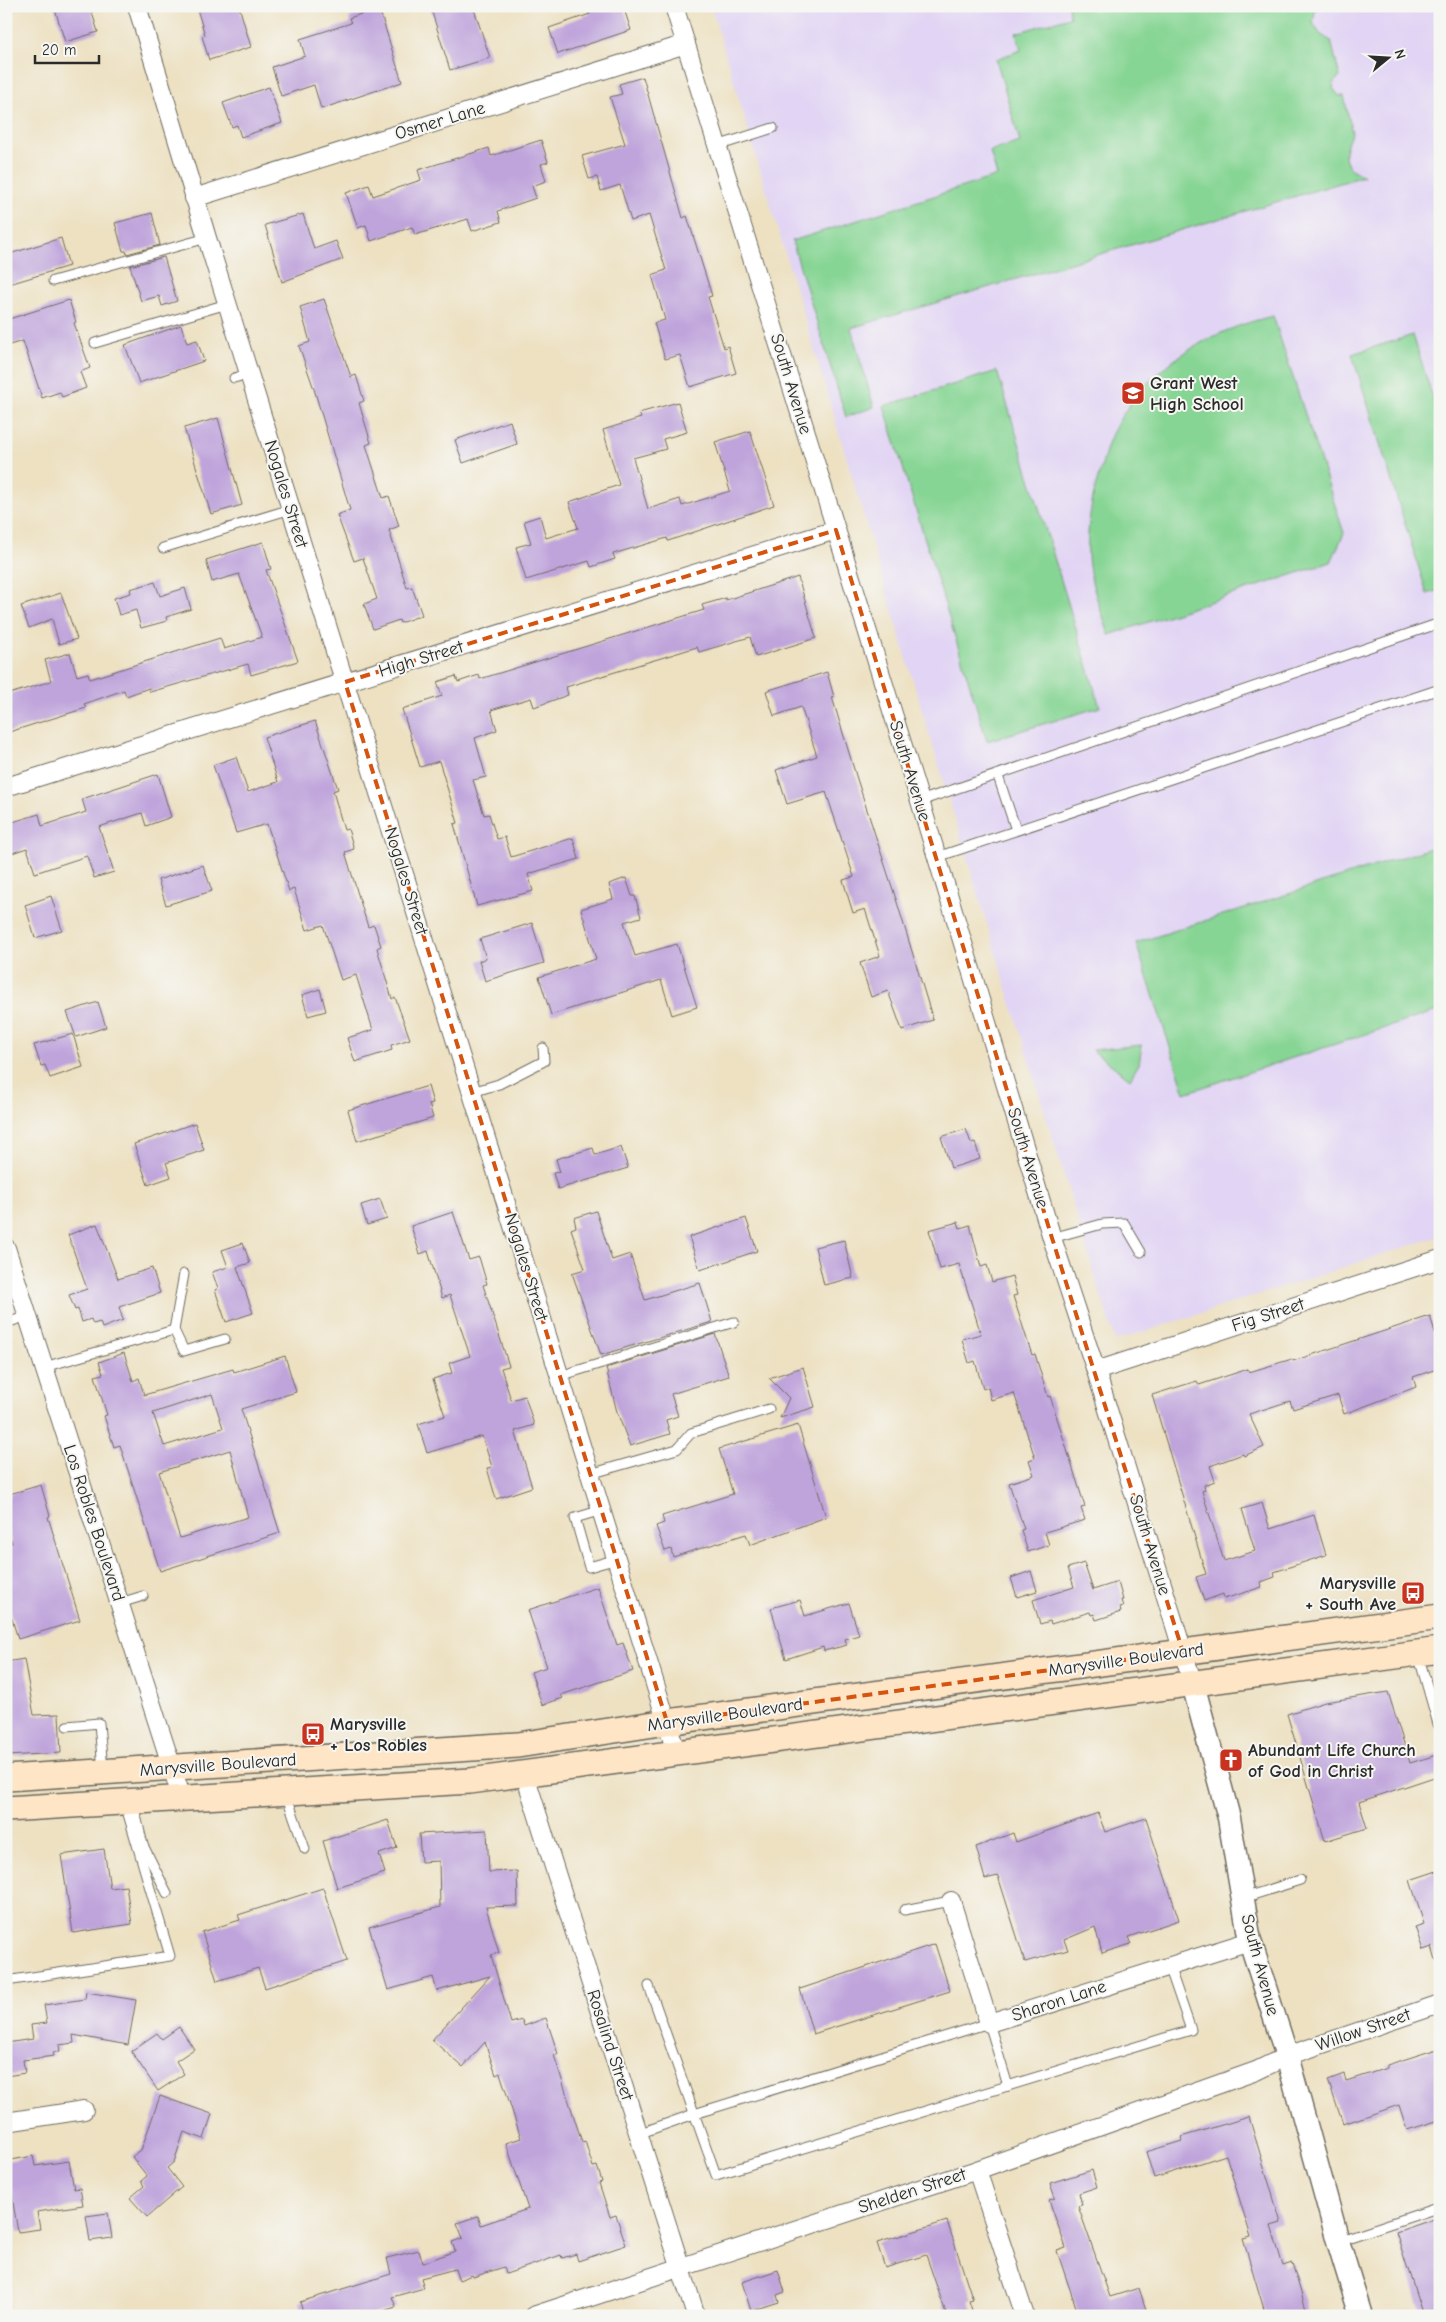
<svg xmlns="http://www.w3.org/2000/svg" width="1446" height="2322" viewBox="0 0 1446 2322" font-family="'Comic Neue',sans-serif">
<style>
.built{fill:#e1d4f4}
.green{fill:#87d594;stroke:#598060}
.building{fill:#bfa4db;fill-rule:evenodd}
.lines{fill:none;stroke-linecap:round;stroke-linejoin:round}
.service-casing{stroke:#6f6b60;stroke-width:11}
.minor-casing{stroke:#6f6b60;stroke-width:20}
.tertiary-casing{stroke:#6f6b60;stroke-width:25}
.secondary-casing{stroke:#6f6b60;stroke-width:28}
.service{stroke:#fff;stroke-width:9}
.minor{stroke:#fff;stroke-width:18}
.tertiary{stroke:#fff;stroke-width:22}
.secondary{stroke:#fee5c5;stroke-width:25}
.marked{fill:none;stroke:#d5540f;stroke-width:4;stroke-dasharray:10 6;stroke-linejoin:round}
.labels{text-anchor:middle;dominant-baseline:central;stroke-width:4;stroke-linejoin:round;paint-order:stroke}
.street-label{font-size:18px;fill:#2b2b2b;stroke:#f6f6f2}
.poi-label{font-size:18px;font-weight:bold;fill:#2b2b2b;stroke:#f6f6f2;text-anchor:start}
</style>
<rect width="100%" height="100%" fill="#f6f6f2"/>
<filter id="ink" filterUnits="userSpaceOnUse"><feTurbulence type="fractalNoise" baseFrequency=".02" numOctaves="2"/><feDisplacementMap in="SourceGraphic" scale="10" xChannelSelector="R" yChannelSelector="G"/><feConvolveMatrix kernelMatrix="1 2 1 2 8 2 1 2 1" color-interpolation-filters="sRGB"/></filter>
<filter id="wash" filterUnits="userSpaceOnUse"><feTurbulence type="fractalNoise" baseFrequency=".0096" numOctaves="4" result="noise"/><feDisplacementMap in="SourceGraphic" scale="20" xChannelSelector="R" yChannelSelector="G"/><feGaussianBlur stdDeviation="1.12" result="paint"/><feColorMatrix in="noise" values="0 0 0 0 0 0 0 0 0 0 0 0 0 0 0 0 0 1.4 0 .05"/><feComposite in="paint" operator="in"/></filter>
<g filter="url(#wash)">
<rect width="100%" height="100%" fill="#ede1c2"/>
<path class="built" d="M711 6H1440V1236L1115 1341 943 780Z"/>
<g class="green">
<path d="M1068 6H1316L1313 23 1320 34 1331 41 1340 77 1334 82 1333 88 1339 96H1344L1352 133C1341 154 1341 166 1364 176L851 328 874 407 846 417 792 241 997 176 990 151 1020 142 996 59 1021 50 1016 33 1070 17Z"/>
<path d="M1273 316 1344 533 1331 562 1109 635C1102 612 1092 589 1089 566 1085 534 1091 499 1101 468 1105 457 1107 443 1113 432 1144 369 1207 331 1273 316Z"/>
<path d="M1413 335 1440 421V590L1427 594 1352 354Z"/>
<path d="M997 371 1100 707 987 741 884 406Z"/>
<path d="M1440 845V1010L1185 1093 1136 943Z"/>
<path d="M1142 1045 1139 1064 1130 1079 1092 1050Z"/>
</g>
<g id="blocks">
<g class="building">
<path d="M54 6H90L98 32 65 42Z"/>
<path d="M196 6H239L251 47 209 60 202 36 205 35Z"/>
<path d="M430 6H473L490 58 450 70Z"/>
<path d="M587 6H623L631 30 558 54 549 28 590 14Z"/>
<path d="M379 8 402 82 321 109 314 85 281 96 272 67 305 56 300 39 351 23 349 18Z"/>
<path d="M643 77 683 218 687 216 712 296 708 297 724 348 728 346 736 373 690 387 680 355 665 359 654 323 665 320 652 275 666 270 649 215 631 221 620 185 601 191 597 177 589 179 582 156 625 144 610 97 622 94 619 84Z"/>
<path d="M269 87 282 123 241 137 237 125 232 127 223 103Z"/>
<path d="M541 140 548 162 541 164 546 181 532 186 536 198 498 211 501 222 472 231 468 219 415 235 412 227 371 241 366 225 358 228 346 193 369 185 373 196 421 180 418 170 489 148 491 156Z"/>
<path d="M152 213 160 245 127 254 126 251H123L115 223Z"/>
<path d="M303 214 314 249 336 241 343 259 282 282 265 225Z"/>
<path d="M61 238 69 266 6 285V255Z"/>
<path d="M164 257 177 301 162 306 159 296 141 301 130 266Z"/>
<path d="M324 299 351 377 356 375 364 401 359 403 371 443 366 445 383 498 389 496 399 526 389 530 407 588 412 587 422 615 400 623 399 620 373 629 364 604 377 599 363 558 354 561 337 515 350 510 314 389 299 346 310 342 300 307Z"/>
<path d="M69 300 76 322 74 323 90 368 80 372 86 388 62 397 60 392 42 398 23 341 6 346V320Z"/>
<path d="M181 325 187 343 197 340 204 361 139 383 125 345Z"/>
<path d="M678 402 687 432 663 439 666 449 633 458 648 509 680 499 682 506 730 491 715 442 750 431 774 505 668 541 667 538 613 554 615 559 591 567 589 561 526 580 516 547 531 543 524 521 540 516 546 538 578 528 569 502 619 485 603 430 641 418 639 413Z"/>
<path d="M218 418 242 505 211 514 184 428Z"/>
<path d="M510 421 517 444 463 463 455 440Z"/>
<path d="M263 542 271 569 266 570 298 661 251 675 248 664 150 692 149 688 126 696 124 690 84 704 86 708 6 733V695L51 681 45 660 70 653 77 676 88 673 90 679 220 638 224 649 262 637 239 574 212 582 206 560Z"/>
<path d="M798 577 816 638 756 657 750 637 699 652 697 647 566 687 568 695 534 707 531 698 491 710 497 730 475 738 486 777 473 780 484 815 489 814 497 839 505 837 511 857 573 838 579 859 528 874 533 891 477 906 454 824 458 823 439 761 420 767 402 709 442 696 437 682 456 676 458 682 479 675 480 679 704 610 702 605 726 598V600Z"/>
<path d="M155 582 160 596 185 588 191 609 166 617 167 621 141 628 136 610 119 615 114 598 131 593 130 589Z"/>
<path d="M61 593 77 639 59 644 52 619 29 628 21 606Z"/>
<path d="M827 672 834 697H832L857 779 896 899 933 1020 902 1030 888 991 871 997 860 963 880 956 865 909 853 913 843 880 854 877 826 792 787 804 776 770 817 756 801 707 774 716 766 691Z"/>
<path d="M315 721 338 789 333 791 344 830 348 829 354 849 345 852 368 927 374 925 381 946 377 948 392 999 395 997 410 1039 391 1045 392 1050 355 1062 347 1038 373 1030 356 975 341 980 323 925 307 930 294 889 289 891 267 824 236 833 213 765 236 757 248 792 278 782 264 737Z"/>
<path d="M158 774 171 817 146 826 142 813 99 827 114 872 94 878 87 856 35 873 27 848 6 855V824L39 814 42 826 86 812 82 799Z"/>
<path d="M203 865 212 891 166 905 158 880Z"/>
<path d="M626 878 632 896H635L641 917 624 922 635 956 677 944 697 1007 672 1015 661 980 551 1015 539 977 596 959 581 909 613 899 609 884Z"/>
<path d="M51 896 62 930 35 938 25 905Z"/>
<path d="M532 923 544 963 485 981 479 961 486 958 480 939Z"/>
<path d="M320 989 326 1011 308 1016 302 995Z"/>
<path d="M98 1002 106 1027 76 1037 67 1012Z"/>
<path d="M73 1034 83 1067 50 1078 45 1065 41 1066 34 1045Z"/>
<path d="M428 1086 433 1103 429 1104 433 1118 357 1141 348 1110Z"/>
<path d="M195 1123 204 1150 166 1163 171 1177 148 1185 134 1144Z"/>
<path d="M966 1129 971 1143 975 1142 980 1159 951 1168 941 1137Z"/>
<path d="M621 1147 628 1168 558 1189 553 1173 560 1172 556 1159 593 1148 595 1155Z"/>
<path d="M380 1199 387 1219 367 1225 361 1205Z"/>
<path d="M596 1211 612 1260 630 1254 645 1300 700 1283 712 1322 601 1355 572 1273 585 1269 571 1229 576 1227 574 1218Z"/>
<path d="M453 1212 469 1260 479 1257 487 1284 483 1285 509 1366 501 1368 511 1400 525 1396 534 1425 515 1431 532 1487 496 1499 487 1468 492 1467 482 1436 427 1453 418 1424 445 1416 433 1379 452 1373 449 1363 470 1356 450 1295 442 1298 428 1251 420 1254 411 1226Z"/>
<path d="M746 1218 757 1251 700 1270 689 1237Z"/>
<path d="M958 1222 960 1228 970 1225 981 1267 987 1265 992 1282 1012 1276 1017 1295 1013 1296 1032 1355 1035 1354 1048 1397 1050 1396 1085 1507 1081 1508 1085 1520 1045 1532 1049 1545 1028 1552 1021 1530 1024 1529 1009 1483 1034 1475 1029 1460 1035 1458 1014 1393 991 1400 988 1387 983 1389 975 1361 969 1363 962 1339 981 1334 959 1264 940 1269 929 1230Z"/>
<path d="M97 1224 118 1279 152 1268 160 1293 119 1307 123 1320 102 1328 100 1322 93 1324 91 1319 82 1322 78 1309 75 1310 69 1295 87 1289 68 1235Z"/>
<path d="M844 1240 853 1278 824 1285 815 1247Z"/>
<path d="M243 1243 250 1263 237 1267 253 1313 226 1322 215 1290 218 1288 212 1272 228 1267 222 1250Z"/>
<path d="M1430 1316 1440 1348V1368L1413 1377 1416 1387 1344 1414 1338 1395 1293 1409 1290 1401 1249 1414 1264 1447 1244 1456 1243 1454 1210 1466 1215 1481 1204 1485 1205 1490 1202 1491 1224 1561 1255 1551 1242 1509 1262 1503 1270 1529 1314 1515 1326 1555 1274 1572 1275 1577 1261 1582 1262 1587 1224 1599 1223 1594 1204 1601 1196 1577 1206 1574 1152 1395 1197 1381 1199 1385 1248 1369 1249 1372 1292 1359 1293 1361Z"/>
<path d="M715 1334 729 1376 671 1394 678 1416 666 1420 670 1434 630 1446 617 1412 606 1368Z"/>
<path d="M124 1353 133 1381 139 1378 144 1395 233 1369 234 1372 285 1356 296 1392 241 1409 280 1533 160 1571 120 1445 114 1447 104 1416 107 1415 95 1376 103 1374 99 1362ZM212 1394 223 1428 164 1446 153 1413ZM230 1450 248 1517 180 1538 159 1472Z"/>
<path d="M803 1367 815 1407 780 1418 789 1398 769 1378Z"/>
<path d="M798 1425 826 1517 750 1545 746 1534 673 1557 671 1549 665 1551 656 1526 664 1523 662 1516 733 1494 719 1449Z"/>
<path d="M41 1485 50 1516 48 1517 80 1620 18 1639 6 1599V1544L12 1543 6 1524V1495Z"/>
<path d="M1084 1563 1093 1590 1118 1582 1123 1600H1121L1123 1607 1120 1608 1121 1612 1096 1620 1094 1614 1091 1615 1090 1612 1051 1624 1050 1621 1040 1624 1033 1600 1074 1587 1068 1568Z"/>
<path d="M1031 1571 1037 1591 1017 1597 1011 1578Z"/>
<path d="M598 1587 617 1645 623 1643 633 1671 561 1695 563 1698 542 1705 531 1672 547 1667 528 1610Z"/>
<path d="M800 1600 805 1616 849 1603 859 1635 845 1639 847 1645 824 1651 823 1647 786 1659 771 1608Z"/>
<path d="M24 1659 34 1715 59 1714 61 1753 6 1756V1662Z"/>
<path d="M1388 1692 1410 1763 1440 1754V1775L1359 1802 1367 1828 1325 1841 1287 1714 1325 1702Z"/>
<path d="M1098 1813 1105 1832 1146 1818 1179 1920 1128 1937 1131 1944 1102 1953 1095 1927 1064 1940 1068 1950 1025 1962 998 1876 985 1879 976 1847 1013 1833 1016 1842Z"/>
<path d="M388 1820 397 1848 379 1854 385 1873 337 1888 323 1841Z"/>
<path d="M487 1830 489 1872 517 1871 518 1906 486 1907 499 1953 491 1955 511 2023 522 2020 524 2026 546 2018 558 2054 554 2055 582 2142 585 2141 593 2167 597 2166 602 2182 599 2183 610 2217 616 2215 626 2245 578 2261 576 2254 562 2258 561 2255 506 2274 504 2267 473 2277 472 2275 459 2280 455 2269 421 2278 424 2288 392 2297 396 2307 368 2316H304L300 2302 391 2274 387 2258 419 2250 423 2263 455 2251 452 2242 463 2238 457 2223 478 2216 481 2225 528 2209 506 2143 521 2138 500 2073 496 2075 485 2042 463 2067 432 2040 490 1976 437 1991 433 1977 388 1990 369 1927 440 1907 439 1861 421 1862 419 1834Z"/>
<path d="M104 1849 110 1888 126 1886 132 1924 73 1933 61 1855Z"/>
<path d="M1440 1870V1960L1436 1961 1432 1947 1423 1950 1415 1927 1424 1924 1410 1880Z"/>
<path d="M323 1888 347 1961 265 1988 258 1968 217 1981 202 1932 240 1920 238 1915Z"/>
<path d="M935 1944 950 1991 813 2034 800 1989Z"/>
<path d="M86 1992 136 2000 128 2045 73 2035 74 2043 59 2045 60 2051 53 2052 54 2056 23 2060 25 2073 6 2076V2043L33 2039 31 2025 47 2023 44 2005 85 1999Z"/>
<path d="M179 2027 194 2049 176 2061 184 2074 158 2091 131 2051 157 2033 162 2039Z"/>
<path d="M1440 2048V2120L1407 2130 1399 2105 1343 2124 1328 2080 1344 2074 1346 2081 1387 2068V2065Z"/>
<path d="M160 2096 212 2114 204 2139 184 2132 174 2162 167 2168 182 2187 147 2217 130 2198 144 2186 141 2181 147 2176 132 2157 141 2150Z"/>
<path d="M1249 2117 1281 2223 1271 2226 1283 2266 1292 2263 1308 2316H1266L1243 2239 1251 2237 1226 2155 1154 2178 1146 2152 1182 2141 1181 2137Z"/>
<path d="M33 2156 35 2166 69 2161 74 2189 80 2188 83 2205 37 2212 40 2229 18 2232 6 2161Z"/>
<path d="M1092 2170 1097 2187 1079 2193 1082 2205 1078 2206 1110 2297 1139 2288 1148 2316H1079L1057 2251 1066 2248 1049 2200 1055 2198 1050 2183Z"/>
<path d="M108 2213 112 2238 90 2241 86 2216Z"/>
<path d="M1440 2217V2316H1423L1396 2232Z"/>
<path d="M947 2221 973 2300 969 2301 974 2316H947L926 2255 885 2268 877 2243Z"/>
<path d="M778 2270 785 2292 777 2295 779 2302 751 2311 742 2282Z"/>
</g>
</g>
</g>
<g filter="url(#ink)">
<use href="#blocks" fill-opacity="0" stroke="#6f6b60" stroke-width="1"/>
<g class="lines">
<g class="service-casing">
<g id="service">
<path d="M717 146 773 128"/>
<path d="M53 281 207 238"/>
<path d="M95 343 227 304"/>
<path d="M234 378 249 374"/>
<path d="M163 548 291 509"/>
<path d="M998 776 1016 830"/>
<path d="M920 801 1440 623"/>
<path d="M937 857 1440 689"/>
<path d="M472 1092 499 1084 544 1061 543 1048"/>
<path d="M1052 1238 1102 1224 1124 1223 1141 1252"/>
<path d="M6 1323 28 1316"/>
<path d="M174 1330 184 1274"/>
<path d="M44 1367 174 1330 184 1351 225 1339"/>
<path d="M560 1376 734 1322"/>
<path d="M590 1474 677 1449 691 1433 769 1409"/>
<path d="M602 1510 575 1518 589 1567 617 1559"/>
<path d="M120 1603 143 1596"/>
<path d="M1418 1654 1438 1724"/>
<path d="M67 1726 99 1723 103 1770"/>
<path d="M286 1794 305 1849"/>
<path d="M133 1803 143 1845 167 1893"/>
<path d="M1243 1898 1300 1880"/>
<path d="M904 1910 951 1901"/>
<path d="M6 1981 170 1956 125 1804"/>
<path d="M649 1986 716 2175 1191 2030 1169 1966"/>
<path d="M638 2134 694 2114 989 2023 1008 2086"/>
<path d="M1338 2241 1440 2207"/>
</g>
</g>
<g class="minor-casing">
<g id="minor">
<path d="M137 6 207 238 677 1755"/>
<path d="M674 6 920 801 1052 1238 1096 1371 1193 1684"/>
<path d="M194 198 686 44"/>
<path d="M6 787 836 530"/>
<path d="M6 1248 182 1799"/>
<path d="M1096 1371 1440 1259"/>
<path d="M525 1775 696 2316"/>
<path d="M951 1901 989 2023 1250 1941"/>
<path d="M6 2122 84 2110"/>
<path d="M977 2170 1025 2316"/>
<path d="M533 2316 977 2170 1256 2071 1287 2056 1440 2004"/>
</g>
</g>
<g class="tertiary-casing">
<path id="tertiary" d="M1193 1684 1229 1818 1250 1941 1287 2056 1338 2241 1361 2316"/>
</g>
<g class="secondary-casing">
<g id="secondary">
<path d="M6 1778 518 1745 667 1722 1440 1617"/>
<path d="M6 1809 470 1781 1440 1650"/>
</g>
</g>
<use href="#service" class="service"/>
<use href="#minor" class="minor"/>
<use href="#tertiary" class="tertiary"/>
<use href="#secondary" class="secondary"/>
</g>
</g>
<path class="marked" d="M836 530 1052 1238 1183 1652 667 1722 345 682Z"/>
<defs>
<g id="school-square" transform="scale(1.25)"><rect x="-9" y="-9" width="18" height="18" rx="4" fill="#c8321e" stroke="#f6f6f2"/><path d="M0-5L7-2L0 1L-7-2ZM-4 1L0 2.5L4 1V4Q0 6-4 4Z" fill="#fff"/></g>
<g id="bus-square" transform="scale(1.25)"><rect x="-9" y="-9" width="18" height="18" rx="4" fill="#c8321e" stroke="#f6f6f2"/><path d="M-5-6H5V4H4V6H2V4H-2V6H-4V4H-5ZM-3.5-4V0h7V-4ZM-3.5 1.2v1.5H-2V1.2ZM2 1.2v1.5H3.5V1.2Z" fill="#fff"/></g>
<g id="church-square" transform="scale(1.25)"><rect x="-9" y="-9" width="18" height="18" rx="4" fill="#c8321e" stroke="#f6f6f2"/><path d="M-1.2-6h2.4v3.5h3.3v2.4h-3.3V6h-2.4V-.1h-3.3v-2.4h3.3Z" fill="#fff"/></g>
</defs>
<g fill-rule="evenodd">
<use href="#school-square" x="1133" y="393"/>
<use href="#bus-square" x="1413" y="1593"/>
<use href="#bus-square" x="313" y="1734"/>
<use href="#church-square" x="1231" y="1760"/>
</g>
<g class="labels">
<g class="street-label">
<text transform="translate(440 121) rotate(-17)">Osmer Lane</text>
<text transform="translate(791 384) rotate(73)">South Avenue</text>
<text transform="translate(286 494) rotate(73)">Nogales Street</text>
<text transform="translate(421 659) rotate(-17)">High Street</text>
<text transform="translate(910 771) rotate(73)">South Avenue</text>
<text transform="translate(406 881) rotate(73)">Nogales Street</text>
<text transform="translate(1028 1158) rotate(73)">South Avenue</text>
<text transform="translate(526 1267) rotate(73)">Nogales Street</text>
<text transform="translate(1268 1315) rotate(-18)">Fig Street</text>
<text transform="translate(94 1523) rotate(72)">Los Robles Boulevard</text>
<text transform="translate(1150 1545) rotate(73)">South Avenue</text>
<text transform="translate(1126 1660) rotate(-8)">Marysville Boulevard</text>
<text transform="translate(725 1715) rotate(-8)">Marysville Boulevard</text>
<text transform="translate(218 1765) rotate(-4)">Marysville Boulevard</text>
<text transform="translate(1260 1965) rotate(75)">South Avenue</text>
<text transform="translate(1059 2001) rotate(-18)">Sharon Lane</text>
<text transform="translate(1363 2030) rotate(-19)">Willow Street</text>
<text transform="translate(610 2045) rotate(72)">Rosalind Street</text>
<text transform="translate(912 2191) rotate(-18)">Shelden Street</text>
</g>
<g class="poi-label">
<text x="1150" y="383">Grant West<tspan x="1150" dy="21">High School</tspan></text>
<text x="1396" y="1583" text-anchor="end">Marysville<tspan x="1396" dy="21">+ South Ave</tspan></text>
<text x="330" y="1724">Marysville<tspan x="330" dy="21">+ Los Robles</tspan></text>
<text x="1248" y="1750">Abundant Life Church<tspan x="1248" dy="21">of God in Christ</tspan></text>
</g>
</g>
<rect width="1446" height="2322" fill="none" stroke="#f6f6f2" stroke-width="25"/>
<g transform="translate(1388 58) rotate(72)" stroke="#f6f6f2" stroke-width="4" paint-order="stroke">
<path d="M0-4L9 19L0 12L-9 19Z" fill="#2b2b2b"/>
<text y="-8" font-size="14" font-weight="bold" text-anchor="middle" fill="#2b2b2b">N</text>
</g>
<path d="M35 55v8h64v-8" fill="none" stroke="#2b2b2b" stroke-width="2.5"/>
<text x="42" y="55" font-size="15" fill="#2b2b2b" stroke="#f6f6f2" stroke-width="4" paint-order="stroke">20 m</text>
</svg>
